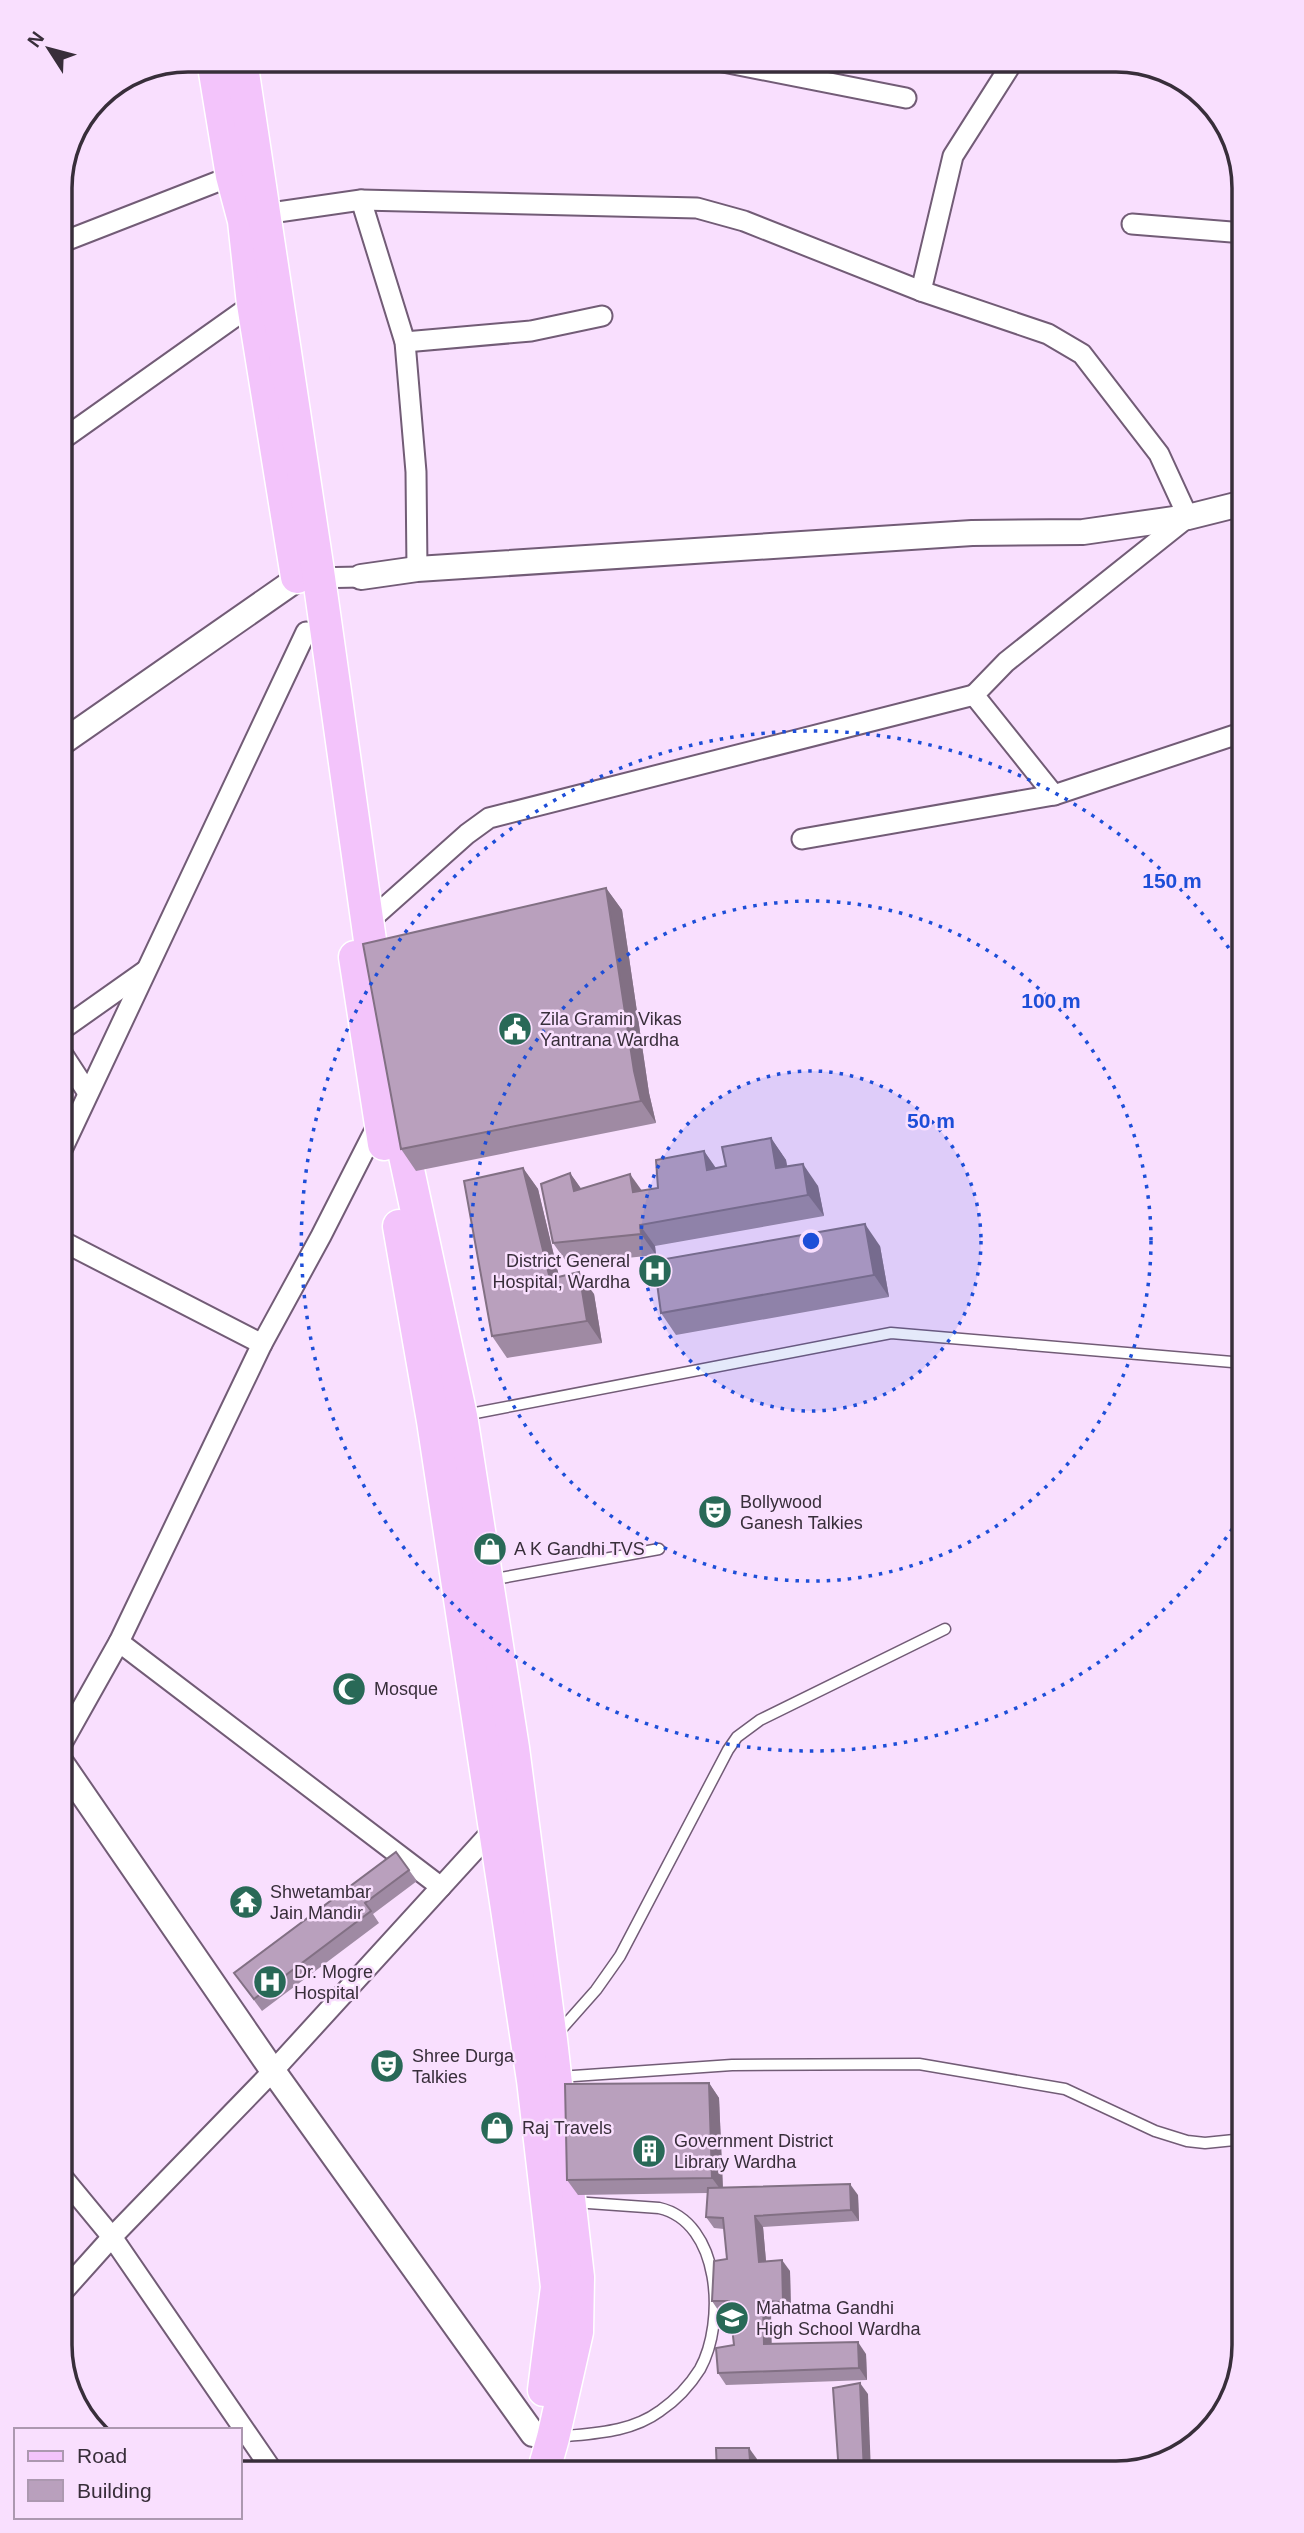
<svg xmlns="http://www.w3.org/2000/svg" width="1304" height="2533" viewBox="0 0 1304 2533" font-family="Helvetica,sans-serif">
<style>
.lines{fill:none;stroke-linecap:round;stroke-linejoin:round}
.service-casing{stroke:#725c76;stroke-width:13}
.minor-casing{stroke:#725c76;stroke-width:23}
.tertiary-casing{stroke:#725c76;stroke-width:28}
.primary-casing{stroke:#fff;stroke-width:35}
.service{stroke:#fff;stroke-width:10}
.minor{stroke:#fff;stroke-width:19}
.tertiary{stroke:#fff;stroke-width:24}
.primary{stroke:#f3c4fb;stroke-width:32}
.wall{fill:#9f8aa3}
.shaded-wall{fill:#827084}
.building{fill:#b9a0bd;stroke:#827084;stroke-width:2}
.ring{fill:none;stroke:#1d4ed8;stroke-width:3.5;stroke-dasharray:3.5 7}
.labels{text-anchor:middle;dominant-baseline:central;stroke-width:5;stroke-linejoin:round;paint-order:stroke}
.poi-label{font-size:18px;fill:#382e3a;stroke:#f9dffe;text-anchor:start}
.rim{fill:none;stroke:#382e3a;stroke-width:3.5}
.centre{fill:#1d4ed8;stroke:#f9dffe;stroke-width:3.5}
.ring-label{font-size:21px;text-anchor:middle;font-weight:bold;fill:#1d4ed8;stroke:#f9dffe;stroke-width:5;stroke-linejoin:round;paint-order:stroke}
</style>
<rect width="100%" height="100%" fill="#f9dffe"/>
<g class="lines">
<g class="service-casing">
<g id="service">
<path d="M465 1415 891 1333 1244 1363"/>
<path d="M490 1580 659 1549"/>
<path d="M557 2034 596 1990 620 1956 728 1750 737 1737 760 1720 945 1629"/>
<path d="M559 2077 732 2065 919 2064 1065 2089 1155 2131 1187 2141 1205 2143 1244 2139"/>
<path d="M557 2437C593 2433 630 2433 660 2411 676 2400 690 2385 700 2369 726 2322 721 2222 659 2208L574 2202"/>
</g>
</g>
<g class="minor-casing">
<g id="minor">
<path d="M713 60 906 98"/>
<path d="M361 200 405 342 416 472 417 569"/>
<path d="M264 214 361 200 697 208 744 221 921 291 1048 334 1082 354 1159 454 1188 517 1006 662 974 695 1054 795"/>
<path d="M1132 224 1244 233"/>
<path d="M60 243 232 176"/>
<path d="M921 291 953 156 1014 60"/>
<path d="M405 342 531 331 602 316"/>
<path d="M60 441 253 304"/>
<path d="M310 578 361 577"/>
<path d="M802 839 1054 795 1244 732"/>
<path d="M367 923 467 834 489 818 974 695"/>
<path d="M60 1031 145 971"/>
<path d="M60 1050 88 1093"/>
<path d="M60 1154 306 632"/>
<path d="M60 1240 262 1344"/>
<path d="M119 1642 441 1887"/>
<path d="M60 1747 119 1642 262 1344 321 1236 379 1122"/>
<path d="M60 2174 112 2237 274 2473"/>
<path d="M60 2295 112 2237 273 2071 494 1829"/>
</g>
</g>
<g class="tertiary-casing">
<g id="tertiary">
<path d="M361 577 417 569 972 533 1083 532 1188 517 1244 503"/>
<path d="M60 744 297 579"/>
<path d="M60 1761 273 2071 533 2434"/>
</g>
</g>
<g class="primary-casing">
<g id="primary">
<path d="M213 60 232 176 244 221 253 304 297 577"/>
<path d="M241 60 319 578 376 983"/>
<path d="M355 957 384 1144"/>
<path d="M396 1114 461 1416 513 1748 551 2040 578 2277 577 2332 553 2438 543 2473"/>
<path d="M399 1226 433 1421 533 2080 557 2287 544 2390"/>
</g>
</g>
<use href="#service" class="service"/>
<use href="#minor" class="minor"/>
<use href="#tertiary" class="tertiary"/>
<use href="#primary" class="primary"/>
</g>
<g class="wall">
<path d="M60 885 71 901 60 909Z"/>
<path d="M606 888 622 910 649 1093 656 1123 416 1171 401 1149Z"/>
<path d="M771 1138 786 1160 787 1166 818 1186 824 1216 655 1246 656 1255 568 1264 553 1243 570 1173 581 1189 642 1191 658 1188 704 1151 716 1168 726 1166Z"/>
<path d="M523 1168 538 1189 559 1277 594 1294 602 1343 507 1358 492 1336Z"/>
<path d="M880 1246 889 1297 676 1335 661 1313Z"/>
<path d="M396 1852 417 1881 373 1914 379 1923 262 2011 234 1973Z"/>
<path d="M709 2083 719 2098 723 2188 858 2195 859 2221 763 2227 766 2261 790 2271 791 2313H771V2344L866 2354 867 2380 726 2385 718 2373 734 2345 731 2313H720L712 2301 727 2259 724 2229 714 2228 706 2217 708 2193 578 2195 567 2180Z"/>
</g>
<g class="shaded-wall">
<path d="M606 888 622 910 649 1093 656 1123 641 1101 634 1071Z"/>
<path d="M771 1138 786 1160 791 1190 776 1168Z"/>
<path d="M704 1151 719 1173 707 1170Z"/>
<path d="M803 1164 818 1186 824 1216 808 1195Z"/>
<path d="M523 1168 538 1189 565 1301 550 1279Z"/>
<path d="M570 1173 585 1194 574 1191Z"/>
<path d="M630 1174 645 1195 633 1192Z"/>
<path d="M865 1224 880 1246 889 1297 874 1275Z"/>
<path d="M640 1225 655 1246 656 1255 641 1234Z"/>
<path d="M579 1272 594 1294 602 1343 587 1321Z"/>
<path d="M709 2083 719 2098 723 2193 712 2178Z"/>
<path d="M850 2184 858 2195 859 2221 851 2210Z"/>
<path d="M755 2216 763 2227 767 2273 759 2262Z"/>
<path d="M782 2260 790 2271 791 2313 783 2302Z"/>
<path d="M763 2301 771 2313 772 2355 764 2344Z"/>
<path d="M858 2342 866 2354 867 2380 859 2368Z"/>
<path d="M860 2383 868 2394 871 2473H864Z"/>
<path d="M749 2448 757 2459 758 2473H751Z"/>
</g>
<g class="building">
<path d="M60 885 65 894 60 898Z"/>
<path d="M606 888 634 1071 641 1101 401 1149 363 944Z"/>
<path d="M771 1138 776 1168 803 1164 808 1195 640 1225 641 1234 553 1243 541 1184 570 1173 574 1191 630 1174 633 1192 658 1188 656 1160 704 1151 707 1170 726 1166 722 1147Z"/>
<path d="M523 1168 550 1279 579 1272 587 1321 492 1336 464 1181Z"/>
<path d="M865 1224 874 1275 661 1313 654 1261Z"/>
<path d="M396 1852 409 1870 365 1903 371 1911 254 1999 234 1973Z"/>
<path d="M709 2083 712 2178 567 2180 565 2084Z"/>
<path d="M850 2184 851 2210 755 2216 759 2262 782 2260 783 2302 763 2301 764 2344 858 2342 859 2368 718 2373 716 2348 734 2345 729 2301H712L714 2261 727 2259 723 2218 706 2217 708 2188Z"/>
<path d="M860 2383 864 2473H839L833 2388Z"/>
<path d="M716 2448H749L751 2473H717Z"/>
</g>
<circle cx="811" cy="1241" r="170" fill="#1d4ed8" fill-opacity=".12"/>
<g class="ring">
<circle cx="811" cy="1241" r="170"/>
<circle cx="811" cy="1241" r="340"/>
<path d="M1244 1511A510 510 0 1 1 1244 971"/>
</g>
<defs>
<g id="civic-disc" transform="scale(1.75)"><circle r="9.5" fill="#296957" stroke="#f9dffe"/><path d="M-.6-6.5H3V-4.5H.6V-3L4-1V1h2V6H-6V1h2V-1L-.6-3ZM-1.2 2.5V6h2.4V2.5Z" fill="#fff"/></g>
<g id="hospital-disc" transform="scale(1.75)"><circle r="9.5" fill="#296957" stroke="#f9dffe"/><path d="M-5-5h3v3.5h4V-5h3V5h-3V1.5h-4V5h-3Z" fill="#fff"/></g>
<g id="theatre-disc" transform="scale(1.75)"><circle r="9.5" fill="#296957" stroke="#f9dffe"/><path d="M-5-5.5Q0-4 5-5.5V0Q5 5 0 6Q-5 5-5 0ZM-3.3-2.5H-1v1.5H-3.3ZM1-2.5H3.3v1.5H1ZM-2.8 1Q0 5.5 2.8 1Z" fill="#fff"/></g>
<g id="shop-disc" transform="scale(1.75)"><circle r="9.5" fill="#296957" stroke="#f9dffe"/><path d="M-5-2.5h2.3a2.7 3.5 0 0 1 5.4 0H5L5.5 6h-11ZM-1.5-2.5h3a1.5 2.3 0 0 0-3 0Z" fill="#fff"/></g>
<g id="mosque-disc" transform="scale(1.75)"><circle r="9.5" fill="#296957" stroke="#f9dffe"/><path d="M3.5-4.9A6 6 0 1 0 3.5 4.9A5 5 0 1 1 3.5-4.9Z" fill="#fff"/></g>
<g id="temple-disc" transform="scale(1.75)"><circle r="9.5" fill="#296957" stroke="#f9dffe"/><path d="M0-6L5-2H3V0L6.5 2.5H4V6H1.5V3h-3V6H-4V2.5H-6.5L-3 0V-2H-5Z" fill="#fff"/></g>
<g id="building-disc" transform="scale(1.75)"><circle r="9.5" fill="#296957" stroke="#f9dffe"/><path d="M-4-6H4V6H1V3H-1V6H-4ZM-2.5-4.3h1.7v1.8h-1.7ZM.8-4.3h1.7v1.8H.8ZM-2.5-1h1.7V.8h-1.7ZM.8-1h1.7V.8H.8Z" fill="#fff"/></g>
<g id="school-disc" transform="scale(1.75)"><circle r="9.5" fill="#296957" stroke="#f9dffe"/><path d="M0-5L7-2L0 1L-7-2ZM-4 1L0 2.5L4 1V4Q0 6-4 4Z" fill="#fff"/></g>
</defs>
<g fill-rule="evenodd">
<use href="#civic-disc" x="515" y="1029"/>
<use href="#hospital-disc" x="655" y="1271"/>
<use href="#theatre-disc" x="715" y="1512"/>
<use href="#shop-disc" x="490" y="1549"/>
<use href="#mosque-disc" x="349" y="1689"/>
<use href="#temple-disc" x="246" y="1902"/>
<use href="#hospital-disc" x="270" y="1982"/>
<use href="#theatre-disc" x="387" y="2066"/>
<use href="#shop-disc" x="497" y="2128"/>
<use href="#building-disc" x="649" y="2151"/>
<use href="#school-disc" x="732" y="2318"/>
</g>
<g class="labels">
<g class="poi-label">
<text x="540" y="1019">Zila Gramin Vikas<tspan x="540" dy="21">Yantrana Wardha</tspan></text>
<text x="630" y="1261" text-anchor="end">District General<tspan x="630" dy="21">Hospital, Wardha</tspan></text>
<text x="740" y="1502">Bollywood<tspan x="740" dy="21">Ganesh Talkies</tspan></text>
<text x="514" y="1549">A K Gandhi TVS</text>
<text x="374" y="1689">Mosque</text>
<text x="270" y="1892">Shwetambar<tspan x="270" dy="21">Jain Mandir</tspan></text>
<text x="294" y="1972">Dr. Mogre<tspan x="294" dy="21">Hospital</tspan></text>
<text x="412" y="2056">Shree Durga<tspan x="412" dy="21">Talkies</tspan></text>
<text x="522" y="2128">Raj Travels</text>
<text x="674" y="2141">Government District<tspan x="674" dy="21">Library Wardha</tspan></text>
<text x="756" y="2308">Mahatma Gandhi<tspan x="756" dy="21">High School Wardha</tspan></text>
</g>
</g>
<path d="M0 0H1304V2533H0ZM188 72H1116A116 116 0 0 1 1232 188V2345A116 116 0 0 1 1116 2461H188A116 116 0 0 1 72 2345V188A116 116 0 0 1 188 72Z" fill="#f9dffe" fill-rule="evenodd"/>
<path class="rim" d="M188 72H1116A116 116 0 0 1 1232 188V2345A116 116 0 0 1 1116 2461H188A116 116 0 0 1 72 2345V188A116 116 0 0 1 188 72Z"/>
<circle cx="811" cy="1241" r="10" class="centre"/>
<g class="ring-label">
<text x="1172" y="888">150 m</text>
<text x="1051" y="1008">100 m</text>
<text x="931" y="1128">50 m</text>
</g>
<rect x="14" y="2428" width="228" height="91" fill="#f9dffe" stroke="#ac98b0" stroke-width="2"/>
<rect x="28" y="2451" width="35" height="10" fill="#f3c4fb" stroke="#ac98b0" stroke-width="2"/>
<text x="77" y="2463" font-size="21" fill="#382e3a">Road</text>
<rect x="28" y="2480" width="35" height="21" fill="#b9a0bd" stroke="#ac98b0" stroke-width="2"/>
<text x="77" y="2498" font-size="21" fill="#382e3a">Building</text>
<g transform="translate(49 49) rotate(306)" stroke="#f9dffe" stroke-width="5" paint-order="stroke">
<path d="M0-5L12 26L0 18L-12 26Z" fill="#382e3a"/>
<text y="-10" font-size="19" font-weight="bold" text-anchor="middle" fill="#382e3a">N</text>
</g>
</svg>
